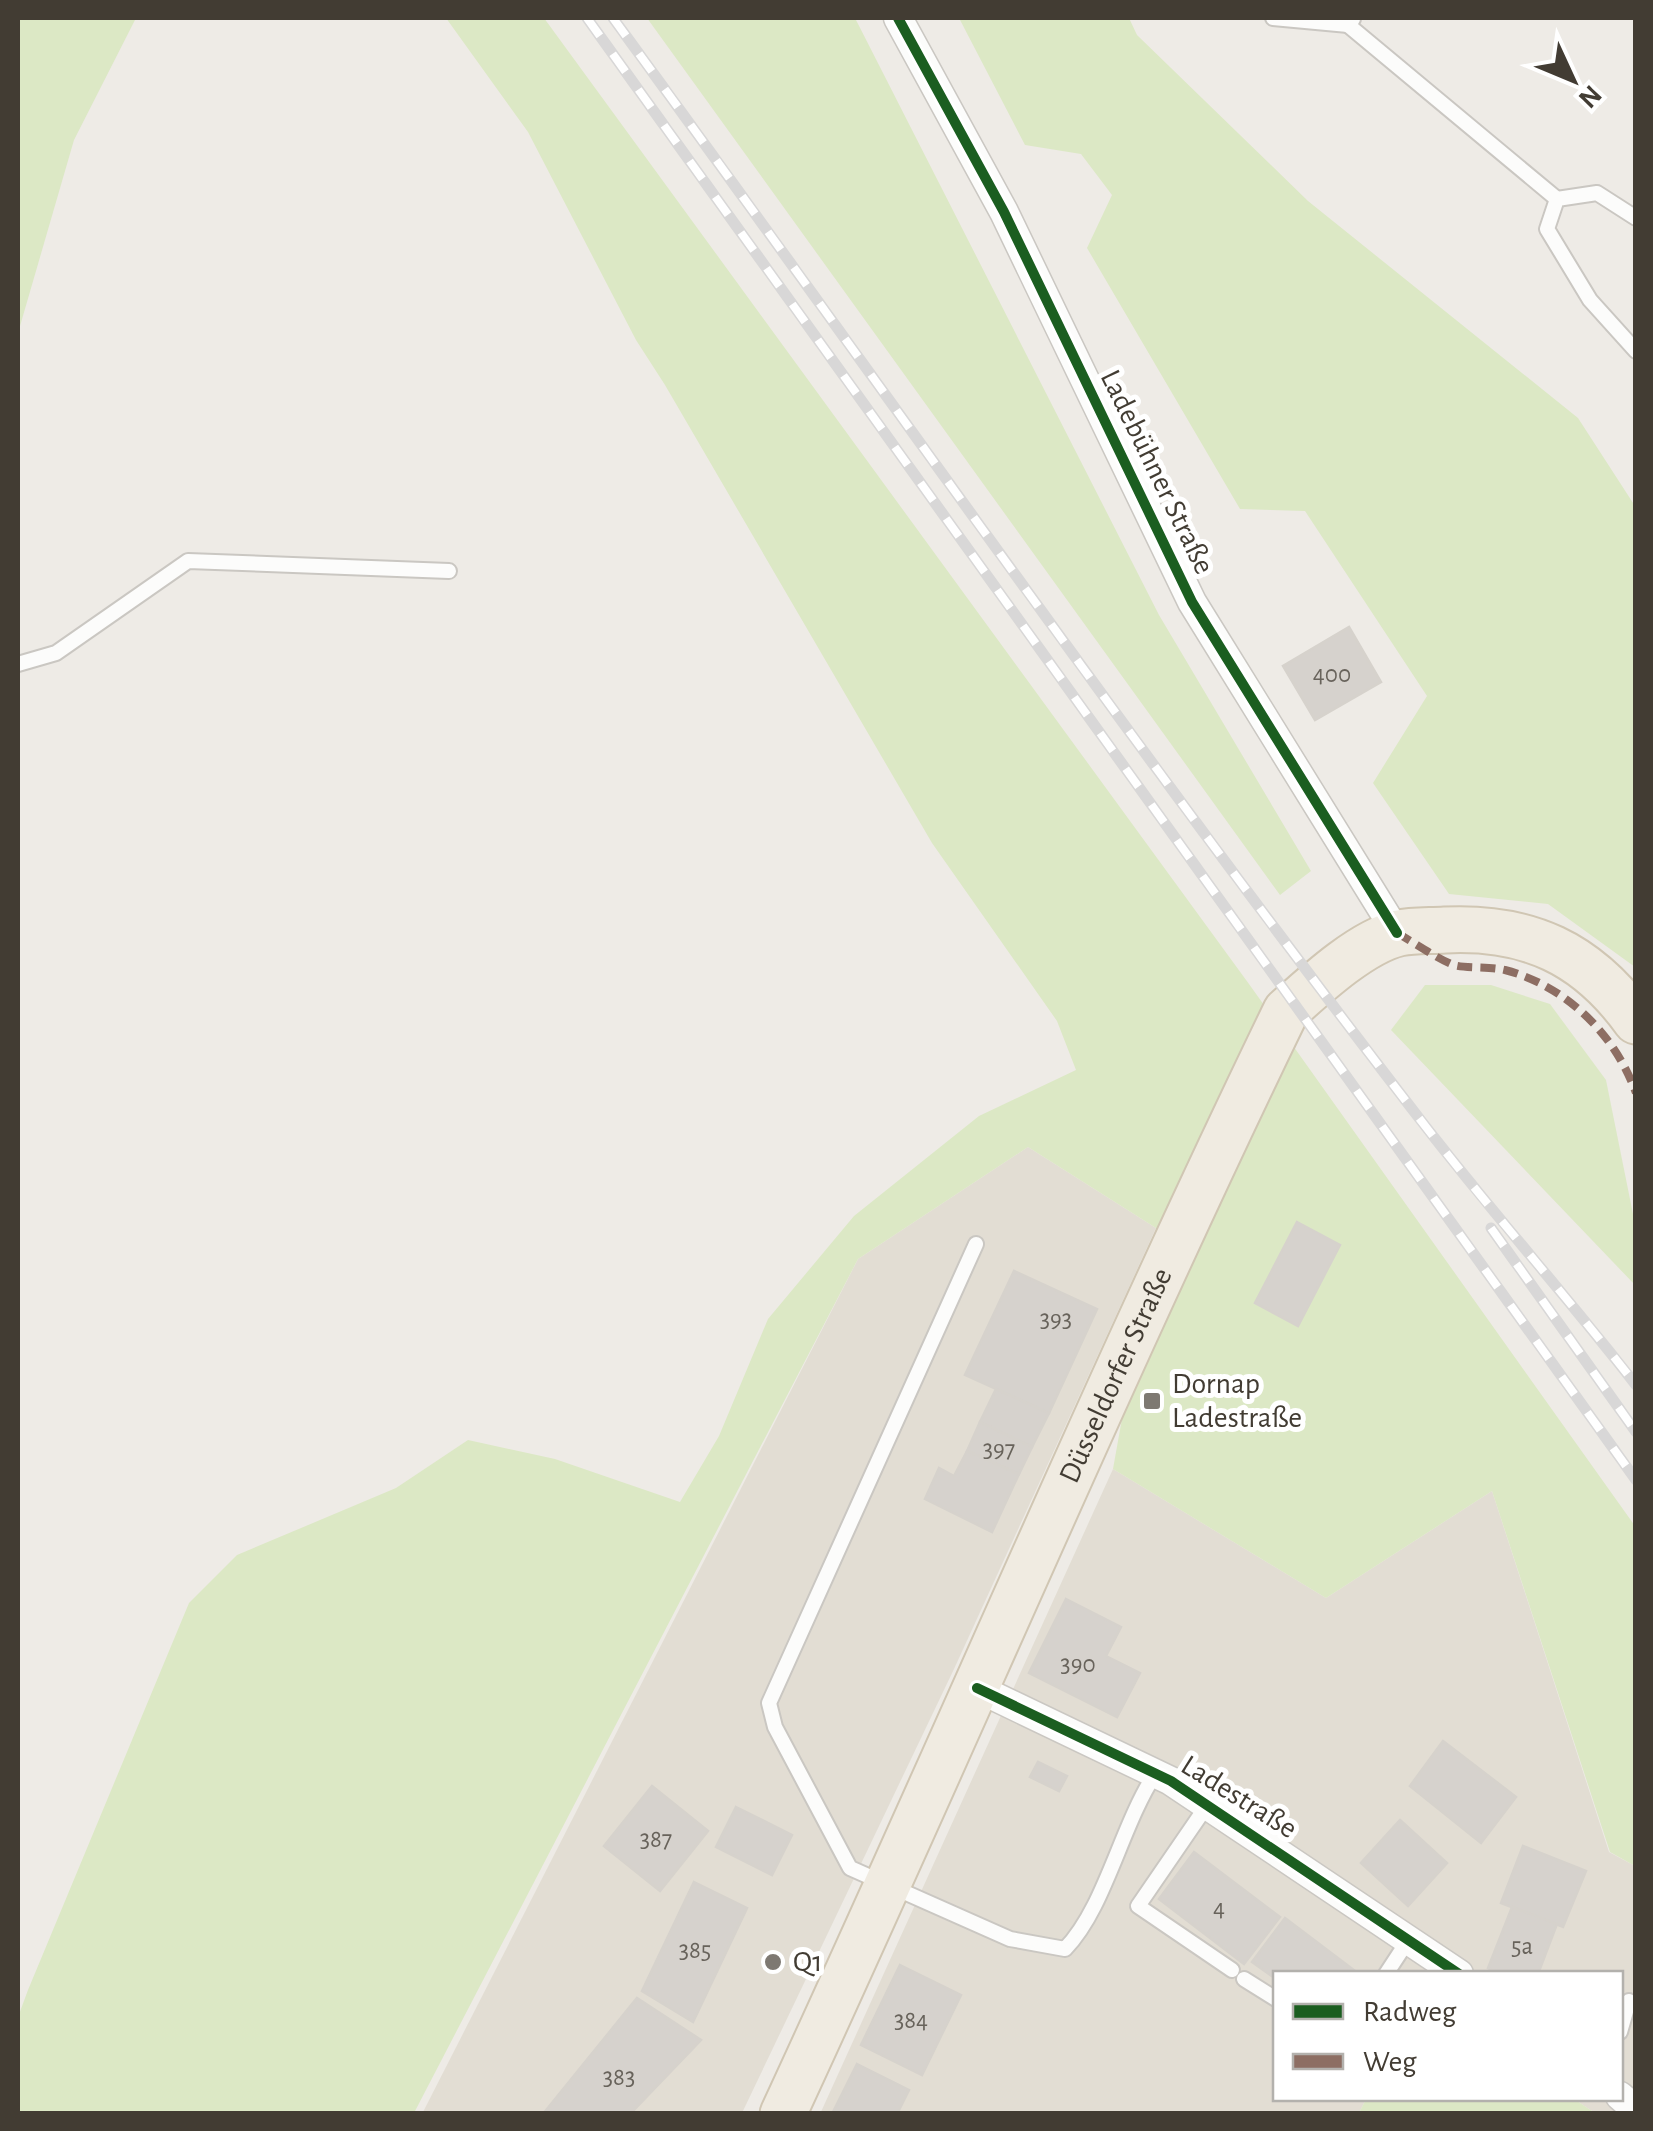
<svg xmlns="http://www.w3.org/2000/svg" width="1653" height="2131" viewBox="0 0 1653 2131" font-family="'Alegreya Sans',sans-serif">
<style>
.residential{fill:#e2ddd3}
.green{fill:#dce8c5}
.building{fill:#d6d2cd;stroke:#d6d2cc;stroke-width:2.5}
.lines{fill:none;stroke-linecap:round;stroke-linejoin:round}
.service-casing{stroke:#cac7c2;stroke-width:18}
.minor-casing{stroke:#cac7c2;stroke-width:31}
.primary-casing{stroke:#d0c6b3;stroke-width:49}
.service{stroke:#fcfcfb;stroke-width:14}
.minor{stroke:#fcfcfb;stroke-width:28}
.primary{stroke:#f0ebe1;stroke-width:45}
.rail-casing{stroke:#d8d7d7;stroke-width:11}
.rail{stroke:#fff;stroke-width:8;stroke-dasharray:22;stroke-linecap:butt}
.quiet{stroke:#8d6e63;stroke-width:8;stroke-dasharray:15 8;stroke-linecap:butt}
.cycleway-casing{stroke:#fff;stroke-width:16}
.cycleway{stroke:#1b5e20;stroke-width:10}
.poi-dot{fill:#7e7972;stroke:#fff;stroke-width:4}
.labels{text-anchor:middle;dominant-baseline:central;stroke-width:10;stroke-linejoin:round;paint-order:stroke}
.number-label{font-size:25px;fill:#68635b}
.street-label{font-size:30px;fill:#423c33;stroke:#fff}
.poi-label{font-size:30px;fill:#423c33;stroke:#fff;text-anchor:start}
</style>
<rect width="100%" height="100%" fill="#eeebe6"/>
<g class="residential">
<path d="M1028 1147 1156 1228 954 1669 742 2113 422 2114 858 1259Z"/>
<path d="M1113 1469 1326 1598 1492 1491 1609 1852 1635 1866V2113H1595L1574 2099 1620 2098V1974H1276V2098L1366 2099 1359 2113 820 2114Z"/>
</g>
<g class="green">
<path d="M18 18H136L74 140 18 333Z"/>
<path d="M446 18H544L1249 984 1635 1526V1866L1610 1852 1492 1491 1326 1598 1113 1469 1156 1228 1028 1147 858 1259 414 2113H18V2017L28 1990 189 1603 237 1555 396 1488 468 1440 555 1459 680 1502 719 1436 768 1319 854 1216 979 1116 1076 1070 1057 1021 932 843 665 385 636 340 528 132Z"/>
<path d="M647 18H855L1159 615 1311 871 1280 895Z"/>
<path d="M959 18H1129L1137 35 1308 201 1578 418 1635 506V967L1548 904 1449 894 1373 783 1427 696 1305 511 1240 509 1087 248 1112 195 1081 154 1025 145Z"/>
<path d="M1425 985H1491L1550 1004 1606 1080 1635 1224V1285L1391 1030Z"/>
<path d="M1366 2099H1574L1595 2113H1359Z"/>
</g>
<g class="building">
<path d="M1349 627 1381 682 1315 720 1283 666Z"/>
<path d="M1297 1222 1340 1245 1298 1326 1255 1303Z"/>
<path d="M1014 1271 1097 1309 1049 1413 965 1375Z"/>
<path d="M996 1389 1049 1413 1032 1447 980 1422Z"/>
<path d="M980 1422 1032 1447 1019 1474 967 1451Z"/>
<path d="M967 1451 1019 1474 992 1532 925 1499 939 1468 954 1476Z"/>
<path d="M1066 1599 1121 1627 1106 1656 1140 1673 1117 1717 1029 1673Z"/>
<path d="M1443 1741 1516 1797 1481 1843 1410 1786Z"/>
<path d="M1038 1762 1067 1776 1059 1791 1030 1777Z"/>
<path d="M652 1786 708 1831 660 1891 604 1846Z"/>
<path d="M736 1807 792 1835 772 1875 716 1847Z"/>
<path d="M1400 1820 1447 1863 1408 1906 1361 1863Z"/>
<path d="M1523 1846 1586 1871 1563 1927 1501 1903Z"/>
<path d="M1194 1852 1280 1917 1244 1964 1159 1899Z"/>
<path d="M694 1882 747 1908 693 2022 642 1991Z"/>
<path d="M1512 1907 1557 1924 1538 1974H1501L1488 1968Z"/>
<path d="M1285 1918 1359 1974H1276V1979L1252 1962Z"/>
<path d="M900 1965 961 1995 922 2075 861 2045Z"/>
<path d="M637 1998 701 2040 630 2114H543Z"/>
<path d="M857 2064 909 2090 897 2114H832Z"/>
</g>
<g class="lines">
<g class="service-casing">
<g id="service">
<path d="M1273 18 1348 25 1353 19"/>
<path d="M1348 25 1557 199"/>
<path d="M1636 218 1597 193 1557 199 1547 229 1590 300 1636 351"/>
<path d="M18 664 56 653 188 561 449 571"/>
<path d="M976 1244 769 1703 775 1727 850 1868 1010 1939 1065 1949C1105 1908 1121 1826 1155 1774"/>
<path d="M1208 1804 1138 1906 1232 1970"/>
<path d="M1386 1974 1409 1939"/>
<path d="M1244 1979 1276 1999"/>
<path d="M1620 2032 1629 2001"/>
</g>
</g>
<g class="minor-casing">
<g id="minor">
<path d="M898 18 1004 212 1192 602 1397 933"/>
<path d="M977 1688 1171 1781 1459 1974"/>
<path d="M1620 2096 1636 2110"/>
</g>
</g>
<g class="primary-casing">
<g id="primary">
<path id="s1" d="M783 2114C953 1747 1110 1374 1286 1011 1315 985 1361 942 1399 933 1413 930 1430 931 1445 930 1528 926 1587 953 1636 1021"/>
</g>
</g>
<use href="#service" class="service"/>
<use href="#minor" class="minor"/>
<use href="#primary" class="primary"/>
<g class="rail-casing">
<g id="rail">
<path d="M587 18 1636 1480"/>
<path d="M613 18C881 385 1141 758 1419 1118 1489 1209 1565 1294 1636 1385"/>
<path d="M1491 1228 1636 1432"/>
</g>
</g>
<use href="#rail" class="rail"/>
<path class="quiet" d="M1397 933C1415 943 1433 956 1451 964 1462 969 1489 966 1505 970 1566 986 1615 1034 1636 1093"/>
<g class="cycleway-casing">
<g id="cycleway">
<path d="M898 18 1004 212 1192 602 1397 933"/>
<path d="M977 1688 1171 1781 1459 1974"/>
</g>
</g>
<use href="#cycleway" class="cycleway"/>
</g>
<g class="poi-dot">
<rect x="1142" y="1391" width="20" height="20" rx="5"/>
<circle cx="773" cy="1962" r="10"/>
</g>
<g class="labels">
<g class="number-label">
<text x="1332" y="674">400</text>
<text x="1056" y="1319">393</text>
<text x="999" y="1449">397</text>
<text x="1078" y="1664">390</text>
<text x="656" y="1839">387</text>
<text x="1219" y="1908">4</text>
<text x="1522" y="1946">5a</text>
<text x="695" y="1950">385</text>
<text x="911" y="2020">384</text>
<text x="619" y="2077">383</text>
</g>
<g class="street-label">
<text transform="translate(1157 472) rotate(64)">Ladebühner Straße</text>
<text stroke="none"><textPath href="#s1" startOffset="810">Düsseldorfer Straße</textPath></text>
<text transform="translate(1239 1797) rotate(32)">Ladestraße</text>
</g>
<g class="poi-label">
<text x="1172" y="1384">Dornap<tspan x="1172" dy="34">Ladestraße</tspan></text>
<text x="793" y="1962">Q1</text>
</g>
</g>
<rect width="1653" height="2131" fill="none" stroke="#423c33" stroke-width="40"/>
<rect x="1273" y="1971" width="350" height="130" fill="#ffffff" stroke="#b3b1ad" stroke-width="2.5"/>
<rect x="1293" y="2004" width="50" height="15" fill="#1b5e20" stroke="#b3b1ad" stroke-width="2.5"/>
<text x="1363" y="2021" font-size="30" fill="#423c33">Radweg</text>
<rect x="1293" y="2054" width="50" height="15" fill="#8d6e63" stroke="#b3b1ad" stroke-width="2.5"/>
<text x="1363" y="2071" font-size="30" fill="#423c33">Weg</text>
<g transform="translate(1573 80) rotate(134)" stroke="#ffffff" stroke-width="8" paint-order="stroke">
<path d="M0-8L18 38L0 25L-18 38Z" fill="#423c33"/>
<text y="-15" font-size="28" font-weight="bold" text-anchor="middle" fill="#423c33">N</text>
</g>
</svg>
